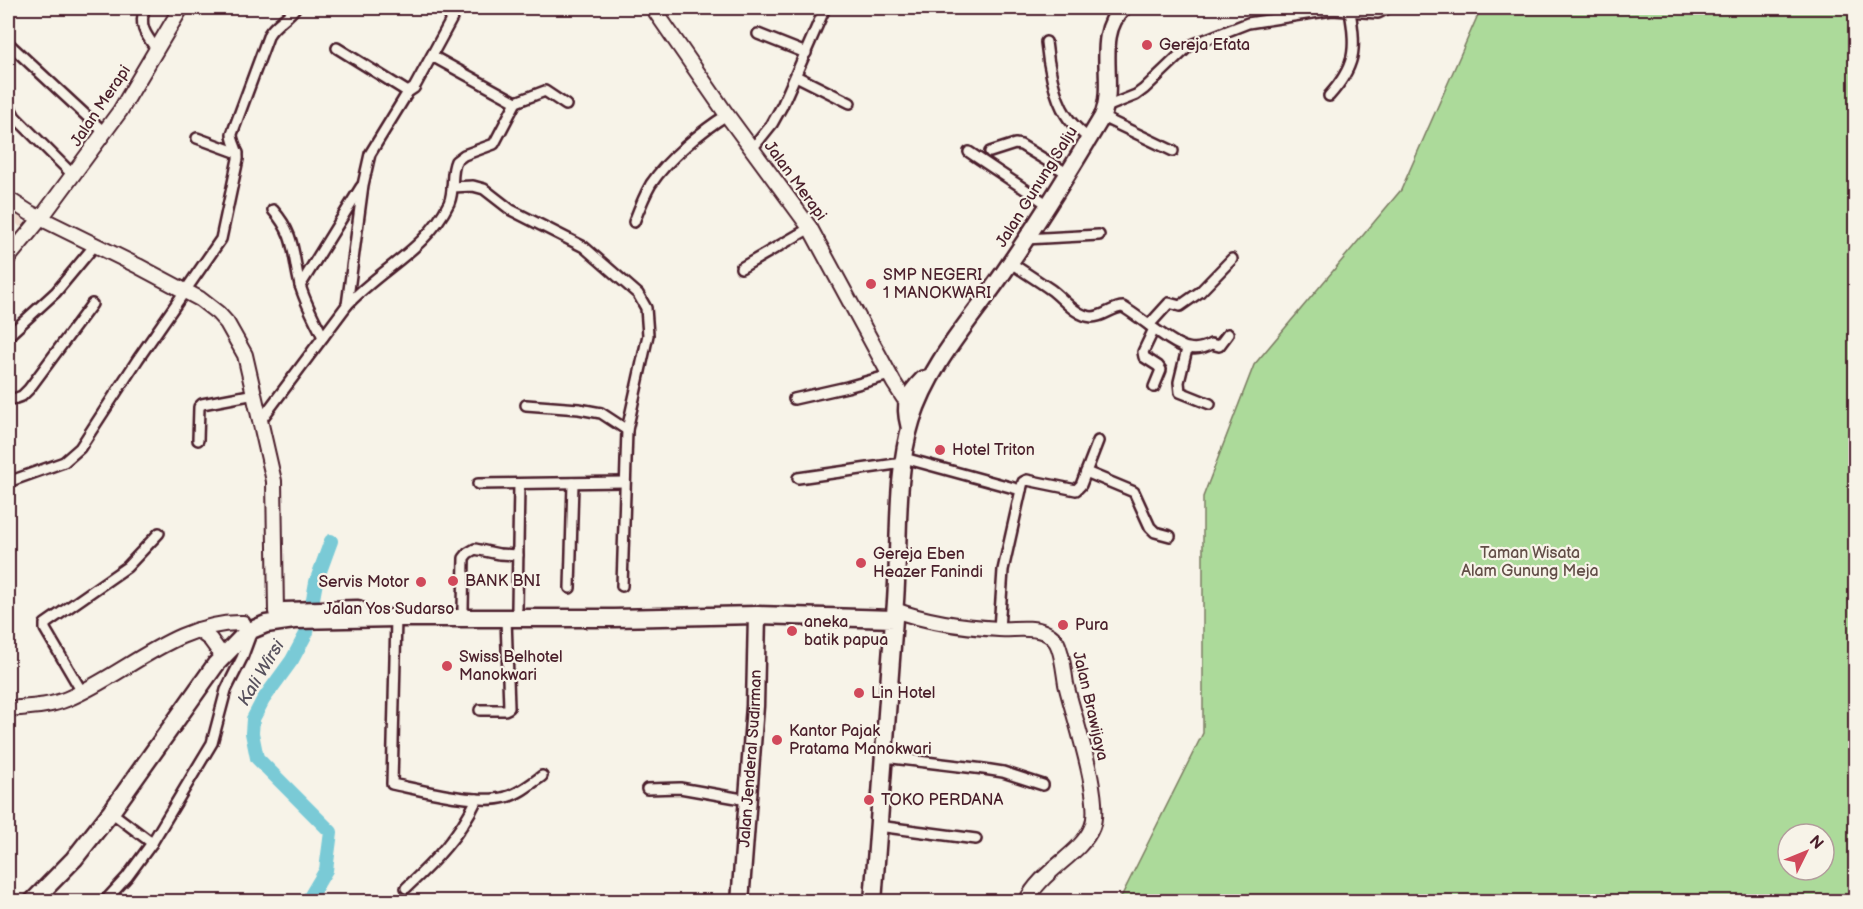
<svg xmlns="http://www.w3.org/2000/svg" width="1863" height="909" viewBox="0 0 1863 909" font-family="'Balsamiq Sans',sans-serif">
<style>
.built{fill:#efdccd}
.green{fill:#acda9a;stroke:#7b7c62;stroke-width:1.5;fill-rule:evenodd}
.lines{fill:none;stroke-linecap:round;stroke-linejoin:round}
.river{stroke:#7acad6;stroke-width:14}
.street-casing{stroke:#4a1f2b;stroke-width:14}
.secondary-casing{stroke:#4a1f2b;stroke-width:18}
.primary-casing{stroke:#4a1f2b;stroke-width:20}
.highway-casing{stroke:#4a1f2b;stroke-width:21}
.street{stroke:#f7f3e8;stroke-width:9}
.secondary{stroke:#f7f3e8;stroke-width:14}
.primary{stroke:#f7f3e8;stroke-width:15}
.highway{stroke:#f7f3e8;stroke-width:16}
.poi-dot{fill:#d1495b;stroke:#f7f3e8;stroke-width:2}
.labels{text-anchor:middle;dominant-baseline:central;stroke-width:4.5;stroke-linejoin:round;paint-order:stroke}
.poi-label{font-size:16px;fill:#4a1f2b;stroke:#f7f3e8;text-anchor:start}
.street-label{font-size:16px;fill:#4a1f2b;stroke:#f7f3e8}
.park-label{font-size:16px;fill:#624e47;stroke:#f7f3e8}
.water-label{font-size:18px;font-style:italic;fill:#58525e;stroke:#f7f3e8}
</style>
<rect width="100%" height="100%" fill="#f7f3e8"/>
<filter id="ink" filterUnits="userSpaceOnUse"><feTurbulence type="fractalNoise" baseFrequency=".0167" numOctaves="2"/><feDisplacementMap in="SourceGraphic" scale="12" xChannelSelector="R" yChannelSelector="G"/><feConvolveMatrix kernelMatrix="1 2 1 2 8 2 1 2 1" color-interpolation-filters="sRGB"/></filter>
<g filter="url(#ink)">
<path class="built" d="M8 203 29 228 8 256V245L27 227 24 224 20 227 17 224 14 227 12 224 8 228Z"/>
<path class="green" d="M1481 8H1855V901H1119L1203 733V497L1254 365 1401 190ZM1788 834H1824V870H1788Z"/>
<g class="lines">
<path class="river" d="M307 902 326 870 331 832 257 758 252 733 253 719 263 700 292 660 307 632 316 582 331 541"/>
<g class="street-casing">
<g id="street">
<path d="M145 8C138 26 146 35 157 50"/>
<path d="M758 34 806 53"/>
<path d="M1046 42C1048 63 1054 97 1066 115 1071 124 1081 132 1089 139"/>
<path d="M8 43 105 133"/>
<path d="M337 48 408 92"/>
<path d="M432 56 516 102 545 91 566 105"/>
<path d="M796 76 850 103"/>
<path d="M1329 96C1355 67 1357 49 1350 12"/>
<path d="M8 104 15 117 73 175"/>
<path d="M1106 107 1136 95 1144 89 1189 46 1248 23 1332 10 1378 13 1388 8"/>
<path d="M1102 117 1173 151"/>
<path d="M197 138 238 153"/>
<path d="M752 149 772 124 782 106 825 8"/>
<path d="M969 152 1047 204"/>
<path d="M990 152 1015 144 1021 145 1067 173"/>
<path d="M452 187 473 186 484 189 511 210 584 247 638 294 646 308 648 335 627 430 622 586"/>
<path d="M273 210C296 236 292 253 300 285 305 303 315 320 323 337"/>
<path d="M634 222C639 209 644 196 651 184 667 160 702 130 727 115"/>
<path d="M1025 239 1099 235"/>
<path d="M1011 263C1024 272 1037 280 1050 289 1063 298 1075 316 1092 317 1104 317 1112 307 1123 307 1139 316 1173 346 1188 348 1197 350 1204 348 1211 344L1219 346 1228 334"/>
<path d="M741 268 810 228"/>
<path d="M300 286 361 187"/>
<path d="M347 305 363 185 370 154 408 92 414 88 456 11"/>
<path d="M1149 325 1169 303 1180 306 1200 292 1232 259"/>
<path d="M8 336 56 292 95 245"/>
<path d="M1187 349 1179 382 1180 392 1210 404"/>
<path d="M1154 387 1161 370 1158 366 1144 357 1143 352 1154 329"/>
<path d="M794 399 847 387 890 375"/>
<path d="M8 401 22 396 29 389 92 304"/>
<path d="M526 405 579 409 601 413 627 430"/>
<path d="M261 420 347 305C381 268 426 250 449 203 455 189 450 174 456 161L464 155 494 144 516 102"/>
<path d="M198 440 199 407 202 404 255 394"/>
<path d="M904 458 1021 490 1023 482 1027 480 1076 490 1081 485 1098 441"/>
<path d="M1086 472 1134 492 1150 527 1155 532 1170 536"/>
<path d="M798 478 903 463"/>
<path d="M8 482 64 462 80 448 138 359 221 239 238 159C239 150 232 143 232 134L269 34C276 23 288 18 295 8"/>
<path d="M478 484 624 482"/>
<path d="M570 588 573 483"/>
<path d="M517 608 519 484"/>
<path d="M463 609 464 558 468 553 475 549 499 554 518 555"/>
<path d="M396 618 392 784C421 790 478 805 506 797 519 794 531 784 542 776"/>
<path d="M999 629 1003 570 1021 490"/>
<path d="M82 692 45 629V624L127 567 159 533"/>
<path d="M480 710H505L509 708 506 618"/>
<path d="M884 757 984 769 1003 772 1043 785"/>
<path d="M647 789 680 788 748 800"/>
<path d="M111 812 152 843"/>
<path d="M878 826 976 839"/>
<path d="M406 888C435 861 460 835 477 799"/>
<path d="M104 902 127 877 152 843 212 743 226 690 242 658 252 631"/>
</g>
</g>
<g class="secondary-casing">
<g id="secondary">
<path d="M653 8 727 115 810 228 894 383 903 397 914 407"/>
<path d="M8 199 30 213 138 266 200 299 218 313 227 323 245 355 274 481 276 612"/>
<path d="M8 258 41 218 120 111 181 8"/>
<path d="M895 610C927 622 965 627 999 629 1012 630 1031 626 1044 632 1051 635 1057 640 1059 648 1063 659 1064 672 1066 684 1073 715 1103 799 1092 827 1081 855 1041 870 1026 902"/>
<path d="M198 630 210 639 218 650"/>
<path d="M8 709C27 707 48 707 67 699 125 675 176 621 243 623"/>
</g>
</g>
<g class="primary-casing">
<g id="primary">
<path d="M909 426C903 403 907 395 923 379"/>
<path d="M894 619C901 556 893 480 912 420 931 360 976 315 1010 263 1042 216 1073 166 1102 117 1117 83 1093 36 1123 8"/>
</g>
</g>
<g class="highway-casing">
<g id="highway">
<path d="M284 611 358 609"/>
<path d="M32 902 74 859 111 812 216 664 247 632 266 624 294 620 396 618H614L757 615 894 619 873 902"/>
<path id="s1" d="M740 902 755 706 757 615"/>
</g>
</g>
<use href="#street" class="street"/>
<use href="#secondary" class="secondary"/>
<use href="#primary" class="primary"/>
<use href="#highway" class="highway"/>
</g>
</g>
<g class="poi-dot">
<circle cx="1147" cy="45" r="6"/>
<circle cx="871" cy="284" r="6"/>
<circle cx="940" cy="450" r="6"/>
<circle cx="861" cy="563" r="6"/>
<circle cx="453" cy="581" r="6"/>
<circle cx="421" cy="582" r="6"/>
<circle cx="1063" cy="625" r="6"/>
<circle cx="792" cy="631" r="6"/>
<circle cx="447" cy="666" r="6"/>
<circle cx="859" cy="693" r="6"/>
<circle cx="777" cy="740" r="6"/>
<circle cx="869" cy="800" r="6"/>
</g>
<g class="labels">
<g class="poi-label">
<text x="1159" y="45">Gereja Efata</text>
<text x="883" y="275">SMP NEGERI<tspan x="883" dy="18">1 MANOKWARI</tspan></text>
<text x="952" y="450">Hotel Triton</text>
<text x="873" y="554">Gereja Eben<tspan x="873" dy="18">Heazer Fanindi</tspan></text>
<text x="465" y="581">BANK BNI</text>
<text x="409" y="582" text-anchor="end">Servis Motor</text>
<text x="804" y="622">aneka<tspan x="804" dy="18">batik papua</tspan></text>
<text x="1075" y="625">Pura</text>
<text x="459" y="657">Swiss Belhotel<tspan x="459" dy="18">Manokwari</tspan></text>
<text x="871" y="693">Lin Hotel</text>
<text x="789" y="731">Kantor Pajak<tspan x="789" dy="18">Pratama Manokwari</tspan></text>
<text x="881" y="800">TOKO PERDANA</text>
</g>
<g class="street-label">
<text transform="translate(101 106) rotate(-56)">Jalan Merapi</text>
<text transform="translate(795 181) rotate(54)">Jalan Merapi</text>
<text transform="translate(1037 187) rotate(-58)">Jalan Gunung Salju</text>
<text x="389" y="609">Jalan Yos Sudarso</text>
<text transform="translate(1090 706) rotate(77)">Jalan Brawijaya</text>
<text stroke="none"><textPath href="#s1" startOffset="144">Jalan Jenderal Sudirman</textPath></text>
</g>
<g class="park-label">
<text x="1530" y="553">Taman Wisata<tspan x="1530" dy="18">Alam Gunung Meja</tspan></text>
</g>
<g class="water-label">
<text transform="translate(261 673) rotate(-59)">Kali Wirsi</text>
</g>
</g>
<rect width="1863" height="909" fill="none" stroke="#f7f3e8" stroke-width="30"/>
<rect x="15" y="15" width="1833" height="879" fill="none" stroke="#4a1f2b" stroke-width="2" filter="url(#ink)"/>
<g transform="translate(1806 852) rotate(47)"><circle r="28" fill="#f7f3e8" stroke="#b29e9c" stroke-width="1.5"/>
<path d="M0-4.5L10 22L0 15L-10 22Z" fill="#d1495b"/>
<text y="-9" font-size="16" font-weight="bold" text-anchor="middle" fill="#4a1f2b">N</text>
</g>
</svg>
